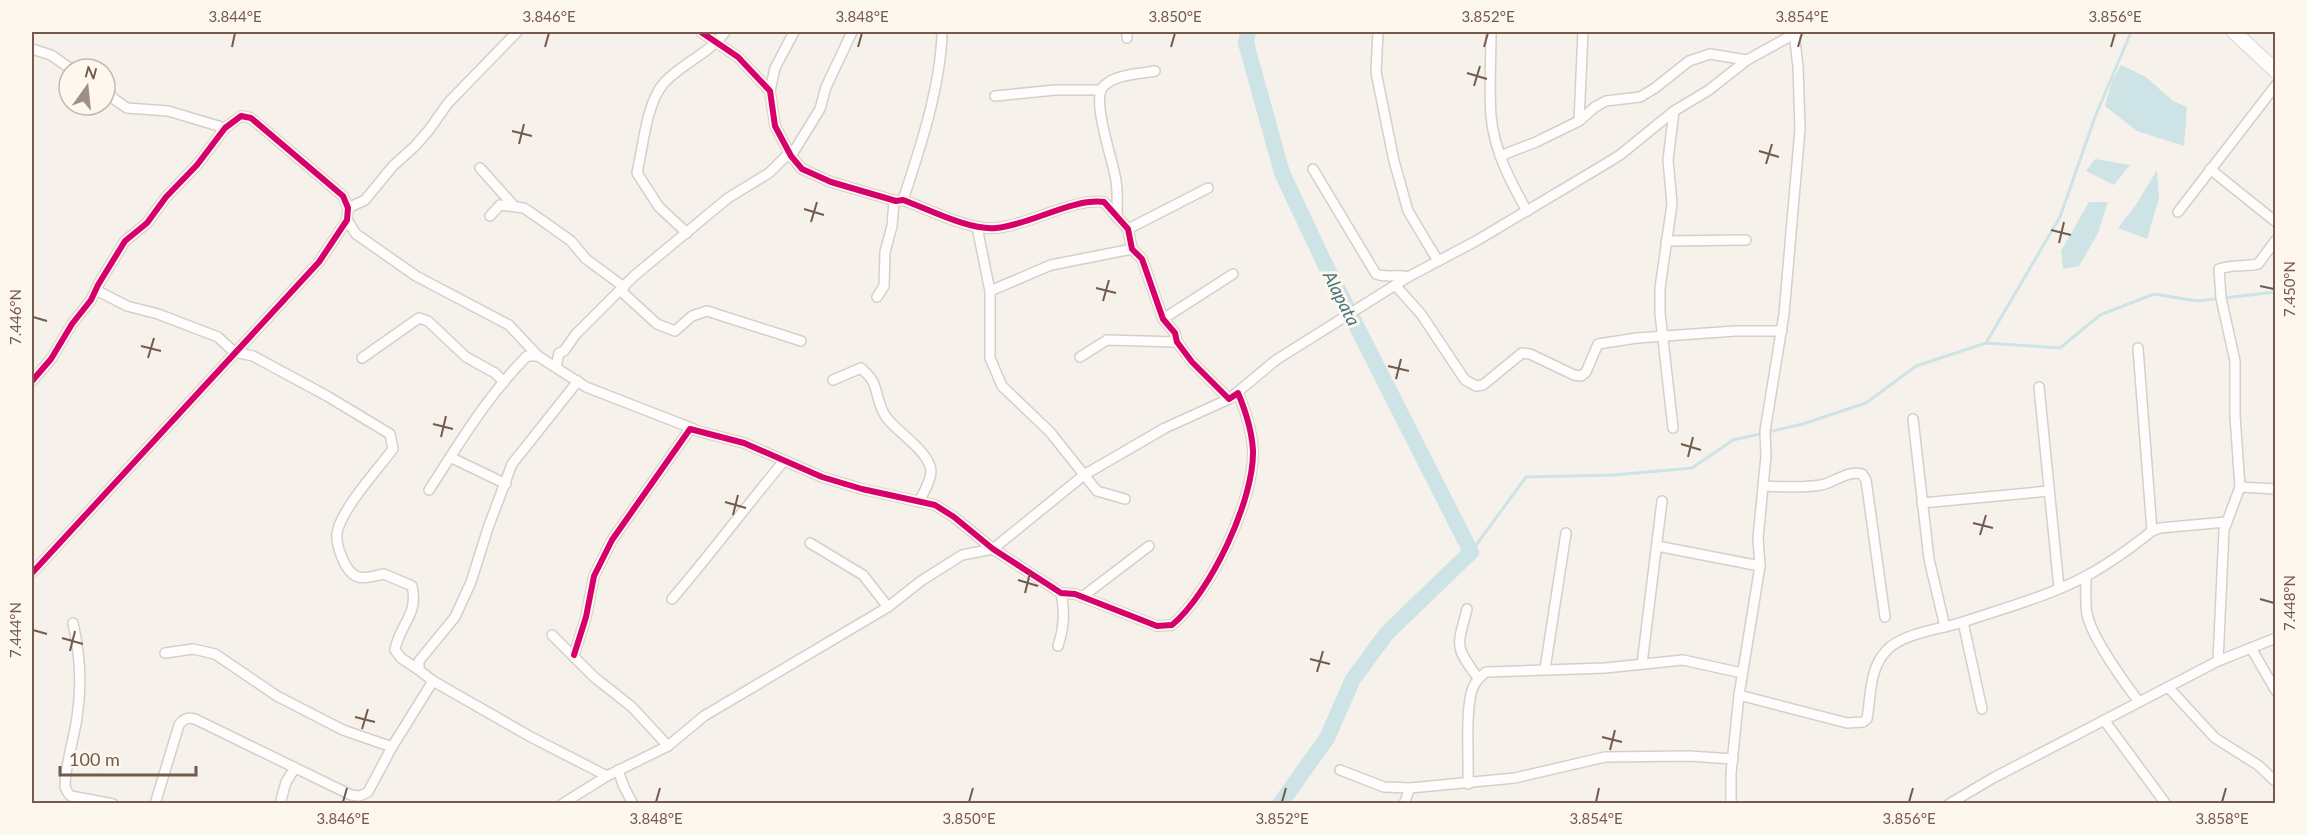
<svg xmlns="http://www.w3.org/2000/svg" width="2307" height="835" viewBox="0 0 2307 835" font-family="Lato,sans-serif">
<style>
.water{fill:#cee3e5}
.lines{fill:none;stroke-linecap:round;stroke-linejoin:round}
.stream{stroke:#cee3e5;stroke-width:3}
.river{stroke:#cee3e5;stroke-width:16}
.minor-casing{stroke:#d5cfca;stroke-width:12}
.secondary-casing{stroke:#d5cec8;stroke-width:16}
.minor{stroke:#fefdfc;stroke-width:9}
.secondary{stroke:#fefdfc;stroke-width:14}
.cycleway-casing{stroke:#fef7ed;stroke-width:10}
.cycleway{stroke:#d6006c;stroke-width:6}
.ticks{fill:none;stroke:#725a4d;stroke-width:2}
.labels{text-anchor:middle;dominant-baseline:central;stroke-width:6;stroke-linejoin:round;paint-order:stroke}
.water-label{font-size:18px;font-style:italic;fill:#45747d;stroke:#fef7ed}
.neatline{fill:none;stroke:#725a4d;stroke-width:2}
.ticks-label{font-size:15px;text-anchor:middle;fill:#725a4d}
</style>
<rect width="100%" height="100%" fill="#f6f2eb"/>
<g class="water">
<path d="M2121 65 2146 77 2173 101 2187 107 2184 146 2137 131 2105 106 2112 81Z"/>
<path d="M2095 159 2130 165 2114 185 2086 171Z"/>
<path d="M2157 170 2159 198 2147 239 2118 228 2135 206Z"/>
<path d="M2089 202H2108L2098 233 2079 266 2063 269 2061 251Z"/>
</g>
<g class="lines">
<g class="stream">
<path d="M1986 343 2060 217 2095 117 2131 32"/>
<path d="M1471 552 1526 477 1613 475 1692 468 1733 440 1803 424 1866 403 1916 366 1986 343 2060 348 2100 315 2154 294 2197 301 2276 292"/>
</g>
<path class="river" d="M1248 32 1246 43 1282 173 1323 260 1471 552 1387 633 1353 679 1327 738 1280 804"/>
<g class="minor-casing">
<g id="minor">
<path d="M1378 32 1376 72 1394 161 1408 211 1438 261"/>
<path d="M1491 32C1491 59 1489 88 1491 116 1494 150 1510 181 1527 211"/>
<path d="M1127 38V32"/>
<path d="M32 49 51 55 68 67 76 69"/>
<path d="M105 87 114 99 127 108 168 111 225 128"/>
<path d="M770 91 775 68 794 32"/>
<path d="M995 96 1055 90H1101"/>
<path d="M1579 121 1583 32"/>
<path d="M1500 156 1536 142 1579 121 1595 107 1606 101 1640 97 1655 88 1689 61 1710 54 1747 60"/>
<path d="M480 168 514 206"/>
<path d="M1313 169 1376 274C1386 278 1397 274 1408 277"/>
<path d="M2210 169 2276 222"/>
<path d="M903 200C920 149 941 85 942 32"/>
<path d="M348 208 365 200 393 166 415 146 429 130 448 103 517 32"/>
<path d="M2178 212 2276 85"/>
<path d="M490 216 500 205 524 208 540 219 571 241 586 259 624 287"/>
<path d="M1117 218C1117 206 1118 193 1116 181 1114 163 1091 101 1103 87 1114 74 1140 74 1155 71"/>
<path d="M347 220 356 234 416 276 509 325 538 356 586 387 694 429"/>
<path d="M977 227 990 291V358L1002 386 1050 432 1097 491 1125 499"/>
<path d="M1128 229 1208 188"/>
<path d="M687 233 659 207 637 173C643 148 646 103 664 83 682 63 709 54 725 32"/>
<path d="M1666 241 1746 240"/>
<path d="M1395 285 1421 314 1465 380 1476 386 1483 385 1522 353 1530 354 1574 375 1581 376 1586 372 1598 344 1637 338 1735 331H1782"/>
<path d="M96 290 127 306 158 314 218 337 234 352 253 356 327 396 390 434 393 449C378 469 345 505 338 529 334 540 340 554 345 564 356 584 366 577 384 574L412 586C419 615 399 625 395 650L401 658 419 670"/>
<path d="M621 291 657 324 675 331 692 316 707 311 801 341"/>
<path d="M990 291 1051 265 1132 249"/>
<path d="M877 297 884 286 885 252 892 226 894 201H896"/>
<path d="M1163 319 1233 274"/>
<path d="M2138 348 2152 531"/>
<path d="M1080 357 1107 340 1177 342"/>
<path d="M362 358 419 318 428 321 466 357 495 373 504 382"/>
<path d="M556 367 559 353 564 351 576 334 634 276 728 198 769 173 787 155 791 156 820 109 826 87 852 32"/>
<path d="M833 380 861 368C865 372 871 377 873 382 878 392 878 406 886 417 897 432 930 452 931 471 931 481 923 493 919 502"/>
<path d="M32 381 51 359 72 324 91 300 98 285 125 241 147 223 166 197 197 165 225 128 241 116 251 118 343 196 348 208 347 220 319 262 32 573"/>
<path d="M578 381 512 464 488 528 471 582 455 617 419 661V670L433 681 531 737 607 776"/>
<path d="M2039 387 2059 588"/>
<path d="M1913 419 1929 559 1945 627"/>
<path d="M1673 428 1660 313V288L1672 204 1668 160 1674 111"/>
<path d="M452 458 506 484"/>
<path d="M1764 486C1782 487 1803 488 1821 485 1835 482 1848 470 1862 474L1866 480 1885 617"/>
<path d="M2240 487 2276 489"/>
<path d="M429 490C459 444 487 396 527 356H538"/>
<path d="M1922 503 2049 491"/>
<path d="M810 543 863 575 888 607"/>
<path d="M1657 546 1760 566"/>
<path d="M2086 577C2086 589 2085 602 2087 614 2092 639 2124 682 2139 702"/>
<path d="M1082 597 1149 546"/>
<path d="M672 599C711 554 746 506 784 461"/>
<path d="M1467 609C1457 648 1454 645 1478 678"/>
<path d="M1963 622 1982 709"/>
<path d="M73 623C80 654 82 686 77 717 74 740 65 764 65 787L68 793 71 796 113 804"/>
<path d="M552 635 594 677 632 707 668 746"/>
<path d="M1058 646C1064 627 1065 613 1061 593"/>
<path d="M2251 648 2276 691"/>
<path d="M165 653 193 649 215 654 277 696 343 730 392 747"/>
<path d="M574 655 586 617 594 576 612 540 690 429 744 443 822 477 862 489 935 505 954 517 993 549 1061 593 1075 594 1157 626 1172 625C1210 593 1254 501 1253 451 1252 431 1246 412 1238 393L1229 399 1192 362 1177 342 1175 333 1163 319 1142 259 1132 249 1128 229 1104 202C1072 198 1030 225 996 228 970 231 928 209 903 200L896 201 831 182 802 169 791 156 775 126 770 91 738 57 701 32"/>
<path d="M2218 661 2224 530 2240 487 2235 416V361L2221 298 2219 269C2232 264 2245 267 2258 264L2276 240"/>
<path d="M1642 664 1662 501"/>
<path d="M1545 669 1566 533"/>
<path d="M2168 687 2215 738 2258 765 2276 782"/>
<path d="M1739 695 1847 723 1863 722 1867 719C1871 696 1869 668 1887 650 1903 633 1941 629 1963 622 2004 608 2050 596 2088 575 2110 563 2132 547 2152 531L2160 528 2226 522"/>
<path d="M2104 720 2166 804"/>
<path d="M618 770 624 787 633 804"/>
<path d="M1340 770 1384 787 1410 788"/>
<path d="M1468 784C1469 758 1465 714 1472 690 1475 681 1480 677 1486 672L1605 668 1683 660 1742 673"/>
<path d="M155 804 179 725C183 719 187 717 195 719L351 795 360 796 368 792 392 747 433 681"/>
<path d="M280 804 286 782 295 768"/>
<path d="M562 804 607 776 668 746 704 716 888 607 921 581 962 555 993 549 1084 475 1165 428 1229 399 1276 360 1408 277 1476 241 1597 169 1620 155 1674 111 1709 90 1747 60 1798 32"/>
<path d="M1404 804 1410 788 1515 778 1605 757 1689 756 1733 759"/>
<path d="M1731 804V773L1739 695 1760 566 1758 538 1766 456 1765 431 1784 314 1800 129 1798 67 1794 32"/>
<path d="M1949 804 1993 778 2218 661 2276 638"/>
</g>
</g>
<g class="secondary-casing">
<path id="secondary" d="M2234 32 2276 71"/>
</g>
<use href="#minor" class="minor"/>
<use href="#secondary" class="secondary"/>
<g class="cycleway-casing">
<g id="cycleway">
<path d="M32 381 51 359 72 324 91 300 98 285 125 241 147 223 166 197 197 165 225 128 241 116 251 118 343 196 348 208 347 220 319 262 32 573"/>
<path d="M574 655 586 617 594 576 612 540 690 429 744 443 822 477 862 489 935 505 954 517 993 549 1061 593 1075 594 1157 626 1172 625C1210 593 1254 501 1253 451 1252 431 1246 412 1238 393L1229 399 1192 362 1177 342 1175 333 1163 319 1142 259 1132 249 1128 229 1104 202C1072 198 1030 225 996 228 970 231 928 209 903 200L896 201 831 182 802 169 791 156 775 126 770 91 738 57 701 32"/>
</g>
</g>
<use href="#cycleway" class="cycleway"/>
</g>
<path class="ticks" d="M232 47 235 33M545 47 549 33M858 47 862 33M1171 47 1175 33M1484 47 1488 33M1798 47 1802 33M2111 47 2115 33M1467 73 1487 79M1474 86 1480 66M512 131 532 136M519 144 524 124M1759 151 1779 157M1766 164 1772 144M804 209 824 215M811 222 817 202M2051 230 2071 235M2059 243 2064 222M2260 286 2274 289M1096 288 1116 293M1103 301 1109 280M33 317 47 321M141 346 161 351M148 358 154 338M1388 366 1409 371M1396 379 1401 359M433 424 453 429M441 437 446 416M1681 444 1701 450M1688 457 1693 437M725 502 746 508M733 515 738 495M1973 523 1993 528M1980 535 1986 515M1018 580 1038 586M1025 593 1030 573M2260 599 2274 603M33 630 47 634M62 638 83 644M70 651 75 631M1310 659 1330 664M1317 672 1323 651M355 717 375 722M362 729 368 709M1602 737 1622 742M1610 750 1615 730M343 802 347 788M656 802 660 788M969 802 973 788M1282 802 1286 788M1596 802 1599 788M1909 802 1913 788M2222 802 2226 788"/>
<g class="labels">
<g class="water-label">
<text transform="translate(1342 298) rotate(63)">Alapata</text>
</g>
</g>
<rect width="2307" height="835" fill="none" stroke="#fef7ed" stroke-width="66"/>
<g transform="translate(87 87) rotate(15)"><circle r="28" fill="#fef7ed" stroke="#c6b8ad" stroke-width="1.5"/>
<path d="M0-4.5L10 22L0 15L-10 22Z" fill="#a08f84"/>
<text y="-9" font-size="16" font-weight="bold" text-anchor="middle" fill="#725a4d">N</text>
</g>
<path d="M60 766v9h136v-9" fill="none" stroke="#725a4d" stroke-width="3"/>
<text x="69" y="766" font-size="18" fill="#725a4d" stroke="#fef7ed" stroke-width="4.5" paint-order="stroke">100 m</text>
<rect x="33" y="33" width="2241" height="769" class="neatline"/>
<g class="ticks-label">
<text x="235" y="22">3.844°E</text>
<text x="549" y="22">3.846°E</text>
<text x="862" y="22">3.848°E</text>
<text x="1175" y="22">3.850°E</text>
<text x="1488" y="22">3.852°E</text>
<text x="1802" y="22">3.854°E</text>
<text x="2115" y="22">3.856°E</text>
<text transform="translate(2290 289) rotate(-90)" y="5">7.450°N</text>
<text transform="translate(16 317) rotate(-90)" y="5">7.446°N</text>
<text transform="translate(2290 603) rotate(-90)" y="5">7.448°N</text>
<text transform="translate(16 630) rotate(-90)" y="5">7.444°N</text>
<text x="343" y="824">3.846°E</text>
<text x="656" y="824">3.848°E</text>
<text x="969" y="824">3.850°E</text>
<text x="1282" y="824">3.852°E</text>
<text x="1596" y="824">3.854°E</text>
<text x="1909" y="824">3.856°E</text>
<text x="2222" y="824">3.858°E</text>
</g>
</svg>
